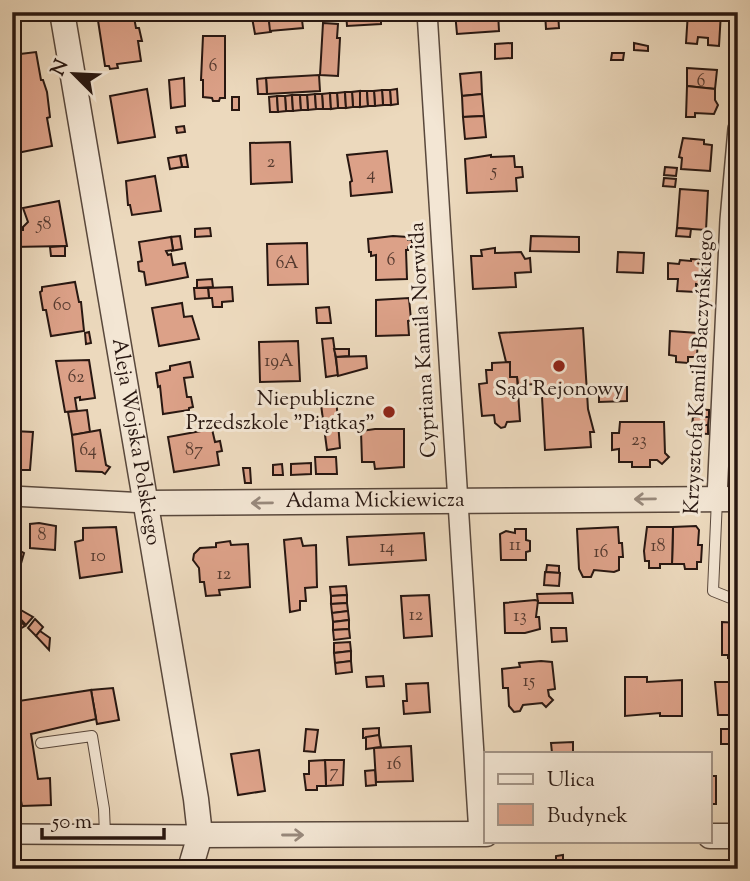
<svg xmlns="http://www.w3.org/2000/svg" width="750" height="881" viewBox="0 0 750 881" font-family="'Sorts Mill Goudy',serif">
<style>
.building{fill:#dca188;stroke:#281711;stroke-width:2}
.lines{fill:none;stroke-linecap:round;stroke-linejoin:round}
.service-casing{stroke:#59483c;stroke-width:12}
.minor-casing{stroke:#59483c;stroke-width:22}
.tertiary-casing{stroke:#59483c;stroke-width:27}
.service{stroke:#f3e6d4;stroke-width:10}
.minor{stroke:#f3e6d4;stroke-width:19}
.tertiary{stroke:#f3e6d4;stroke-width:24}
.oneway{stroke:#98897c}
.poi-dot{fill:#8f2418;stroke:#f3e6d4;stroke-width:2.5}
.labels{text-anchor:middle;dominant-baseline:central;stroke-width:6;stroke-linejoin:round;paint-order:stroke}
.number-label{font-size:18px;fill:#553a2f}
.street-label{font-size:21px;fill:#281711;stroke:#f3e6d4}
.poi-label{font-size:21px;fill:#281711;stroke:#f3e6d4}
</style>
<rect width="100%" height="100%" fill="#ecd9bd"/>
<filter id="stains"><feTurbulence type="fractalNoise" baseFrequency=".00286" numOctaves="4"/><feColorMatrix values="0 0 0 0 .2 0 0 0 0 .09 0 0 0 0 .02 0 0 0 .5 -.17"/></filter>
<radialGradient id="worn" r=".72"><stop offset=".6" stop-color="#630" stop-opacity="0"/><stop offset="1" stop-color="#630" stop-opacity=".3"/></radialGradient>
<g class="building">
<path d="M114 12H133L136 28H139L142 41H138L141 61 117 64 118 68 110 69 109 66H105L97 14Z"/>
<path d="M251 12H268L271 32 255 34Z"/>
<path d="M268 12H301L303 28 270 31Z"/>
<path d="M346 12H381V24L347 26Z"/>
<path d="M455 12H498L499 31 457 34Z"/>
<path d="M545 12H558L559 28 546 29Z"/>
<path d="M688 12H721L719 46 708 45V38L698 37 697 44 686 43Z"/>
<path d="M323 23 338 24 337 38H340L338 76 320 75Z"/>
<path d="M17 28 21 50 20 54 12 55V29Z"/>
<path d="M203 36H225V98H220L219 101H213L212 98 203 97V80H201Z"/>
<path d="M512 43V58L495 59V44Z"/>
<path d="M634 43 648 46V51L634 50Z"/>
<path d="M36 52 41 80H43L47 92 50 117 47 118 52 146 12 154V55Z"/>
<path d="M612 53H624L623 60H611Z"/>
<path d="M687 68 717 70 715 89 687 86Z"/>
<path d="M481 72 482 94 462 96 460 74Z"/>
<path d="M319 75 320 91 267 94 266 78Z"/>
<path d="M184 78 185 106 171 108 169 80Z"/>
<path d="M266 78 267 94H258L257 79Z"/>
<path d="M687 86 715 89V100L718 105 714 114 695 113V117H686Z"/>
<path d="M147 89 155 137 118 143 110 96Z"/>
<path d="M397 89 398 104 391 105 390 90Z"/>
<path d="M382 90H390L391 105H383Z"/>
<path d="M382 90 383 105 375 106 374 91Z"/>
<path d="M360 91V107H353L352 92Z"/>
<path d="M360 91H367L368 106 360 107Z"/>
<path d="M367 91H374L375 106H368Z"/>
<path d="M345 92 346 108H338L337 93Z"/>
<path d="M345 92H352L353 107 346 108Z"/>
<path d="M330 93 331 109H323L322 94Z"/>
<path d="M330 93H337L338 108 331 109Z"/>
<path d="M315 94 316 109 308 110 307 95Z"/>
<path d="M315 94H322L323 109H316Z"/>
<path d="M482 94 484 116 463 117 462 96Z"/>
<path d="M292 95 293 111H286L285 96Z"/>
<path d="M292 95H300L301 110 293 111Z"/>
<path d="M300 95H307L308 110H301Z"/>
<path d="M277 96 278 112H270L269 97Z"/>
<path d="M277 96H285L286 111 278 112Z"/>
<rect x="232" y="97" width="7" height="13"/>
<path d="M484 116 486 137 465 139 463 117Z"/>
<path d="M184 126 185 132 177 133 176 127Z"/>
<path d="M683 138 704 140V144L712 145 710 171 681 169 682 158 679 157Z"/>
<path d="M290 142 292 182 251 184 250 143Z"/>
<path d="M387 151 392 192 351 196 350 182 352 181 347 155Z"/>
<path d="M186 155 188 167H182L180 156Z"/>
<path d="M491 155V157L514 156 515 167H522L523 177 516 178 517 191 467 193 465 159Z"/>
<path d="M180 156 182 167 170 169 168 158Z"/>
<path d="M665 167 677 168 676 176 664 175Z"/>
<path d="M155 176 161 211 132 215 130 205H128L126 181Z"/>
<path d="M664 178 676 179 675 187 663 186Z"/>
<path d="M680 189 708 191 706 230 677 228Z"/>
<path d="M59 201 67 246 12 247V230H23V227L28 222 23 208Z"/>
<path d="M210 228 211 236 195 237V229Z"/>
<path d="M677 228 691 229 690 237 676 236Z"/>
<path d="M180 236 182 249 171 251 173 250 171 237Z"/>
<path d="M393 236 408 237V240H412V247H408V250H406L407 279 376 280V255L371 256V252H369L368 239Z"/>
<path d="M531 236 579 237V252L530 251Z"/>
<path d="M171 237 173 250 166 251 168 255 171 254 173 265 185 263 188 277 146 285 144 272 139 271 138 262 142 261 139 242Z"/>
<path d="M307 243 308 284 268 285 267 244Z"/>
<path d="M65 246V256H51L50 247Z"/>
<path d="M495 248V253L521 252 525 259 530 258 531 272 515 273 516 287 473 289 471 256H482L481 250Z"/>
<path d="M618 252 644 253 643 273 617 272Z"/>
<path d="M691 259 704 260 708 265 707 271 703 275 702 285 696 284V292L677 291 678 279H668V263L679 264 680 260 691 261Z"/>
<path d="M212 279 213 287 197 288V280Z"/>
<path d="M75 282 79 302H81L84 331 51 336 46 310H43L40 292 42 291V287Z"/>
<path d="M232 287 233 301 222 302V307H213L212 298H209L208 288Z"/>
<path d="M194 288H208L209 298 195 299Z"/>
<path d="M409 298 411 320 408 321 409 335 376 336V300Z"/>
<path d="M182 303 184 317 192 316 199 339 159 346 152 308Z"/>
<path d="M329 307 331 323H317L316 308Z"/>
<path d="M583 328 588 409 594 432H590L591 447 545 450 542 397 538 384 518 385 517 377H510V362H506L499 333Z"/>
<path d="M670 331 698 333 697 357H688V363L676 362V356L669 355Z"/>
<path d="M89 332 91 343 86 344 85 333Z"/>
<path d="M333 338 338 375 326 377 322 339Z"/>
<path d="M298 341 300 381 260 382 259 342Z"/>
<path d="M334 349H349V356L336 357Z"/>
<path d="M366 356 367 368 338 376 336 357Z"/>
<path d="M89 360 95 398 80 400V397L75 398 77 411 65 412 56 361Z"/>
<path d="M190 362 193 377 184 378 187 397H191L193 407 189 408V410L163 414 160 386 158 387 156 373 170 370V366Z"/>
<path d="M510 362V377H517L520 421 507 422 505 427 501 428 495 423 494 415 482 416 479 384 487 383 486 370H492V363Z"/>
<path d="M599 387H627V401L599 402Z"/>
<path d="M336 396 340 448 327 450 320 397Z"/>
<path d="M693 409 709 410V417H693Z"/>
<path d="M87 410 90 432 72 435 68 412Z"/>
<path d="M693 417H709L708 425H692Z"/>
<path d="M620 422H664L665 453 669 457 662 464 657 460H650V467H632V462H619V449L612 450V433H619Z"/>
<path d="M692 425H708V434L692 433Z"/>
<path d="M212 429 215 442 220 441 222 451 217 452 219 465 174 472 168 437Z"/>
<path d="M375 429H404V467L375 469 374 462H362L361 431Z"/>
<path d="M100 430 106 465 110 467 105 474 102 472 76 471 72 435Z"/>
<path d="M13 431 33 432 30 470H12Z"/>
<path d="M315 457H336L337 474H316Z"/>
<path d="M311 463V474L291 475V464Z"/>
<path d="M282 464 283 475H273V465Z"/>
<path d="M243 468H250L251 483H245Z"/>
<path d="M39 523 56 526 55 550 30 548V524Z"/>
<path d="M696 526 699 530 698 545H702L701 562H697V569H685L684 564H672L673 527Z"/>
<path d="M116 527 122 572 80 578 75 542 83 540V528Z"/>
<path d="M618 527 619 543H622L623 557H619V570L614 572 594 570 591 577H583L579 569 577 529Z"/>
<path d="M647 527H673L672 564H660V568H649V561H645L644 551Z"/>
<path d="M515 529H526V540L530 541V551L526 552V560H501L500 534 506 531 515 533Z"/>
<path d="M424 533 426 560 349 565 347 537Z"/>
<path d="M301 538 303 546 316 545 317 587 305 588 306 601H300V610L290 612 284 540Z"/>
<path d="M230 541 231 545 248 544 250 587 219 590 220 595 206 596 204 582H200L199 568 193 560 194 554 200 548 216 547V543Z"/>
<path d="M12 547 24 553 12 595Z"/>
<path d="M547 565 559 566V573L546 572Z"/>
<path d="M545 572 560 573 559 586 544 585Z"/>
<path d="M346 586 347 595 331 596 330 587Z"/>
<path d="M572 593 573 603H538L537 594Z"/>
<path d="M347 595V603L331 604V596Z"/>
<path d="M429 595 432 636 404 638 401 596Z"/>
<path d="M535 600 538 601 536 617H539L540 629 525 633H505L504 603Z"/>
<path d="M347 603 348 611 332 613 331 604Z"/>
<path d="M12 605 33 617 26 625 12 610Z"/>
<path d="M348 611 349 620 333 622 332 613Z"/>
<path d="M17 617 25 626 18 630 12 622V619Z"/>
<path d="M35 619 43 627 36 636 28 628Z"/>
<path d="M349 620V629L333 630V622Z"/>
<path d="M722 622 738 623V658H728V655H722Z"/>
<path d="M551 628H566L567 641 552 642Z"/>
<path d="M349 629 350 638 334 640 333 630Z"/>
<path d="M40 631 50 638 49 650 36 636Z"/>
<path d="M350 642 351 651 334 653V643Z"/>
<path d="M15 645 19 667 12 668V646Z"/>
<path d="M351 651V661L335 663 334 653Z"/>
<path d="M351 661 352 672 336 674 335 663Z"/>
<path d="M541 661 552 662 555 689 548 690 549 696 553 700 546 707 542 703 523 705 520 711 514 712 509 706 508 688H503L502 669 520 667 519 663Z"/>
<path d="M383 676 384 686 367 687 366 677Z"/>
<path d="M625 677H647V682L682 680V716H660V713L625 716Z"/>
<path d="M715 682H738V715H718Z"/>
<path d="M428 683 430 712 404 714 403 701H407L406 684Z"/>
<path d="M113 688 119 720 97 724 91 690Z"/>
<path d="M91 690 96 719 31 734 38 779 50 778 51 805 22 806 19 791 12 783V702Z"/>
<path d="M379 728V737L363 738V729Z"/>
<path d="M306 729 318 730 315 752 304 751Z"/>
<rect x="721" y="729" width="8" height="15"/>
<path d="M729 729H736L737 744H729Z"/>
<path d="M379 735 381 747 366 749V737Z"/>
<path d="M573 742V752L552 753 551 743Z"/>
<path d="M411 746 413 781 376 782 374 748Z"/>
<path d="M259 750 265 791 238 795 231 754Z"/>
<path d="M325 760H344L343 785 326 786Z"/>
<path d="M325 760 326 786H317V790H306L304 774H309V761Z"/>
<path d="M375 770 376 785 366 786 365 771Z"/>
<rect x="710" y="776" width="6" height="28"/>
<path d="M563 855V869H556V856Z"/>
<rect x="99" y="863" width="49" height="6"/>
<path d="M331 864H366L369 869H331Z"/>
<path d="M659 864 660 868 672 869H637V865Z"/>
<path d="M427 866 457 865 472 866V869H427Z"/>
</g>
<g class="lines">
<g class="service-casing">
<g id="service">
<path d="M717 499 713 591 738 601"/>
<path d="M41 743 92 736 104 809 105 834"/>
</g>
</g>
<g class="minor-casing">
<g id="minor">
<path d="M427 12 479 834"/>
<path d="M12 496 146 503"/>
<path d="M717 498 730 220 738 129"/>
<path d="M12 834 200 835"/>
</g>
</g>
<g class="tertiary-casing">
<g id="tertiary">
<path id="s1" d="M62 12 196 799 200 835 190 869"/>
<path id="s2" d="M146 503 738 499"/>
<path d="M200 835 486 834"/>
<path d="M710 836H738"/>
</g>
</g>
<use href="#service" class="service"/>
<use href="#minor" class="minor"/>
<use href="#tertiary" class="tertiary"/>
</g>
<defs><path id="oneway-shaft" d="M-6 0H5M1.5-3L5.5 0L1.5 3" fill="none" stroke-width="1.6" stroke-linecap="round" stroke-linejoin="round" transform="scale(1.75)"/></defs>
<g class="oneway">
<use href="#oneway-shaft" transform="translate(645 499) rotate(179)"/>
<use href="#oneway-shaft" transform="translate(262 503) rotate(179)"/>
<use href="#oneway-shaft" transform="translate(293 835)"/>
</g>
<g class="poi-dot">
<circle cx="559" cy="366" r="7"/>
<circle cx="389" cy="412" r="7"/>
</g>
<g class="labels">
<g class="number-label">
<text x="213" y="67">6</text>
<text x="701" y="82">6</text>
<text x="271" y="163">2</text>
<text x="494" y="172">5</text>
<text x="371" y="175">4</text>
<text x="44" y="225">58</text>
<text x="391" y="261">6</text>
<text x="287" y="264">6A</text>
<text x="62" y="306">60</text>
<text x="279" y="362">19A</text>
<text x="76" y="378">62</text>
<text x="639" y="441">23</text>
<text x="88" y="451">64</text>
<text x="194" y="451">87</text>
<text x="42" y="536">8</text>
<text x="515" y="546">11</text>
<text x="658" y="547">18</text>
<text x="387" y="548">14</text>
<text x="601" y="553">16</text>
<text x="98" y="557">10</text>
<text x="224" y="575">12</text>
<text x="416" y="616">12</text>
<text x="520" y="617">13</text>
<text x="529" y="682">15</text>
<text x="394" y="765">16</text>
<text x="334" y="773">7</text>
</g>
<g class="street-label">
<text transform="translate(424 340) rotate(-93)">Cypriana Kamila Norwida</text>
<text transform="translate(700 372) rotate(-87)">Krzysztofa Kamila Baczyńskiego</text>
<text stroke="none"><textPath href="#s1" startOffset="436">Aleja Wojska Polskiego</textPath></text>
<text stroke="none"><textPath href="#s2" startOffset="229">Adama Mickiewicza</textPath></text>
</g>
<g class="poi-label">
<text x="559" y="390">Sąd Rejonowy</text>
<text x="375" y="400" text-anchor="end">Niepubliczne<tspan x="375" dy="24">Przedszkole "Piątka5"</tspan></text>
</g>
</g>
<rect width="750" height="881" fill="none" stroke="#ecd9bd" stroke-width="42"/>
<rect x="14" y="14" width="722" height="853" fill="none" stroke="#281711" stroke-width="3.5"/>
<rect x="21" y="21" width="708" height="839" fill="none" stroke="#281711" stroke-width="2"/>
<rect x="484" y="752" width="228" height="91" fill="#f3e6d4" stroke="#a29386" stroke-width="2"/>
<rect x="498" y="774" width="35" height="10" fill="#f3e6d4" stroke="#a29386" stroke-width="2"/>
<text x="547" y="786" font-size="21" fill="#281711">Ulica</text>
<rect x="498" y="804" width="35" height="21" fill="#dca188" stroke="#a29386" stroke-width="2"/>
<text x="547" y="822" font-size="21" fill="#281711">Budynek</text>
<g transform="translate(74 74) rotate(294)" stroke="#f3e6d4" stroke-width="5" paint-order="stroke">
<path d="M0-5L12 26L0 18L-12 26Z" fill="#281711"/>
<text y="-10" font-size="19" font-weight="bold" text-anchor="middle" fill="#281711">N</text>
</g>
<path d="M42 828v10h122v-10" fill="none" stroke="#281711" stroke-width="3.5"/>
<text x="52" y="828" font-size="21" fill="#281711" stroke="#f3e6d4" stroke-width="5" paint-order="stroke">50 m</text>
<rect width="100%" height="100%" filter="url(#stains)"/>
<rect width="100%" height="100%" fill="url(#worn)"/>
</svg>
